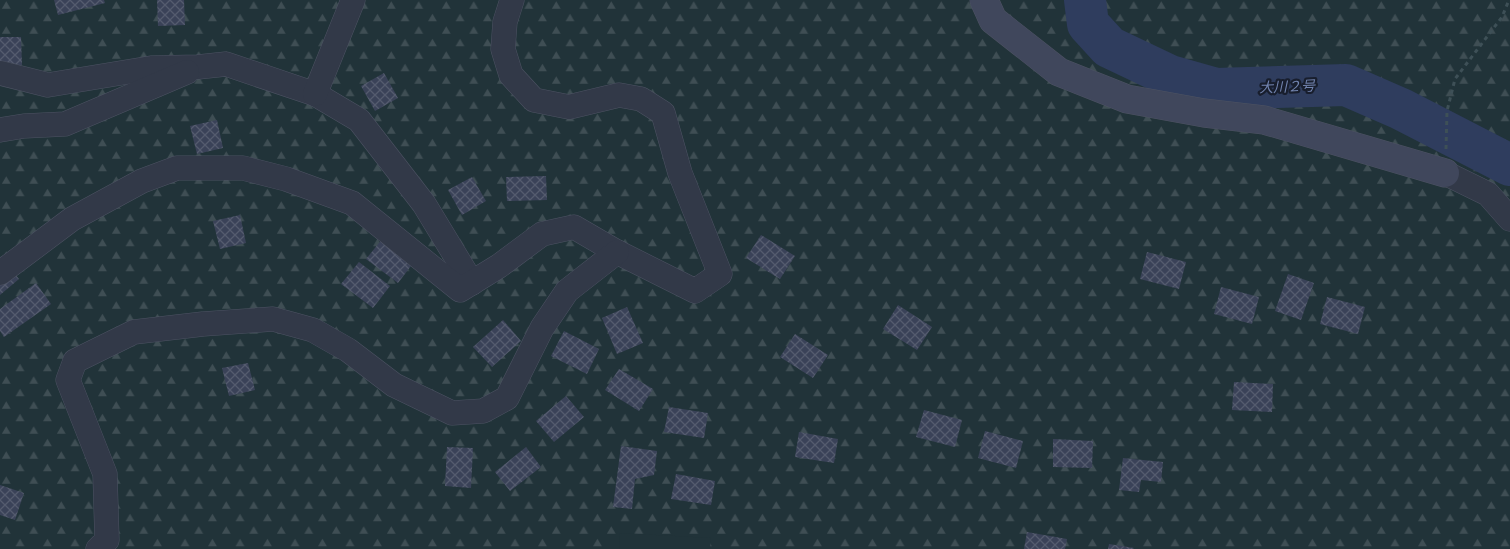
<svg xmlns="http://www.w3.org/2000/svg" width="1510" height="549" viewBox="0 0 1510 549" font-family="Figtree,'Noto Sans JP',sans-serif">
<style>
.forest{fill:url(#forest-firs)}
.garden{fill:#213339}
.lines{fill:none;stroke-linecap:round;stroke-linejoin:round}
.river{stroke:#2f3d5e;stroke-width:42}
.building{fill:url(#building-cross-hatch)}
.street-casing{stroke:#4d5363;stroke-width:25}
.secondary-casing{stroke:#4d5363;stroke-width:29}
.path{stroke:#3e5057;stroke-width:3;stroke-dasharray:4 4;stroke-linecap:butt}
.street{stroke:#323948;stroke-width:24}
.secondary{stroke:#40475c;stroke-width:28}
.labels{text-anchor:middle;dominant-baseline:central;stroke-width:4.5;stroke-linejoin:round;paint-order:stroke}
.water-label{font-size:14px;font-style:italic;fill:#7385b0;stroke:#181e2d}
</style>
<defs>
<pattern id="forest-firs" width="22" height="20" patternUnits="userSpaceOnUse" patternTransform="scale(1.25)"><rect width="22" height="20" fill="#213339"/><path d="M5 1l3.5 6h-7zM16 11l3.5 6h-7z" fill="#3f4e54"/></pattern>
<pattern id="building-cross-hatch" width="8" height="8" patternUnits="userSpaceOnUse" patternTransform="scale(1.25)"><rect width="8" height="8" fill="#3a4258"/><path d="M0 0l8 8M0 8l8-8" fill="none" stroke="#545b6e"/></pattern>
</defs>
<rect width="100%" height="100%" fill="#1f2638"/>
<rect class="forest" x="0" y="0" width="1510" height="549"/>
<path class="garden" d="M620 533 711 538 710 549H619Z"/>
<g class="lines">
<path class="river" d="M1085 0 1088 24 1109 47 1170 76 1216 89 1346 85 1401 109 1510 165"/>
</g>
<g class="building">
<path d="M54 0H104L105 3 58 15Z"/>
<path d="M157 0H184L185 25 158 26Z"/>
<path d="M0 37H21L22 65 0 66Z"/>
<path d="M384 73 398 98 375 111 361 86Z"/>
<path d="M217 120 223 148 197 154 190 126Z"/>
<path d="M546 176 547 200 507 201 506 177Z"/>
<path d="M472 177 486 201 462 215 448 190Z"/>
<path d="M240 215 246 243 220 249 213 221Z"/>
<path d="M761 235 795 256 780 279 746 258Z"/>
<path d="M383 238 414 262 398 283 366 259Z"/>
<path d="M1147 252 1186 262 1179 289 1140 279Z"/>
<path d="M2 259 19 279 0 295V261Z"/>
<path d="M359 262 390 286 373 308 341 284Z"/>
<path d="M1288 274 1314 283 1301 320 1275 311Z"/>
<path d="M36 283 51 304 4 337 0 331V309Z"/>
<path d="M1221 287 1259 297 1252 324 1214 314Z"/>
<path d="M1327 297 1365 307 1358 334 1320 324Z"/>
<path d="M898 305 932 327 917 350 883 329Z"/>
<path d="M627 307 643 343 617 354 602 318Z"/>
<path d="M503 320 521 341 492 367 473 347Z"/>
<path d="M564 331 599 349 587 374 551 356Z"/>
<path d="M795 334 828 355 813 378 780 357Z"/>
<path d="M248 363 255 390 229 396 222 368Z"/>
<path d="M619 369 653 389 639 411 605 390Z"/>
<path d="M1234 382 1273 384 1272 412 1232 410Z"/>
<path d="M566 396 584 417 554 442 536 421Z"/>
<path d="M669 407 708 413 704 438 664 432Z"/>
<path d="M924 410 962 420 955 447 916 437Z"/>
<path d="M985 431 1023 441 1016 468 978 458Z"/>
<path d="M799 432 838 439 834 463 795 457Z"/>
<path d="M1053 439 1093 441 1092 468 1053 467Z"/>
<path d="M621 446 657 451 654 475 635 479 632 509 613 507Z"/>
<path d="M447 447 473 448 471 488 445 486Z"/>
<path d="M526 447 541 467 510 491 495 472Z"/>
<path d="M1123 458 1163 462 1161 482 1141 480 1139 492 1119 490Z"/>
<path d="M676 474 715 481 711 505 671 499Z"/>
<path d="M0 485 24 493 15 520 0 515Z"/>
<path d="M1027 532 1067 539 1065 549H1024Z"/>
<path d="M1109 544 1134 548 1133 549H1108Z"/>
</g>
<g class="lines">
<g class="street-casing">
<g id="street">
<path d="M0 73 48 85 151 68 198 67 226 64 315 94 359 120 424 204 472 283"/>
<path d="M315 94 353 0"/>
<path d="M0 130 24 126 65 124 187 72"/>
<path d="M1445 173 1488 194 1510 219"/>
<path d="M0 273 72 219 142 181 177 168H243L286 179 352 203 460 290 499 266 542 234 574 227 617 252 695 291 720 274 680 173 663 113 641 99 619 95 569 107 534 100 511 75 503 49 505 22 512 0"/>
<path d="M98 549 107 540 105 474 68 380 75 361 134 332 203 324 273 319 313 330 348 350 394 385 452 413 483 411 507 398 542 328 567 291 617 252"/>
</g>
</g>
<g class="secondary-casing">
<path id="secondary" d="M984 0 993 20 1059 72 1127 99 1204 113 1264 120 1445 173"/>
</g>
<path class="path" d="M1446 149 1447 111 1455 79 1502 17 1509 0"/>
<use href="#street" class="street"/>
<use href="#secondary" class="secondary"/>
</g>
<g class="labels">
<g class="water-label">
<text transform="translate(1287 87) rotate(-2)">大川２号</text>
</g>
</g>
</svg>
